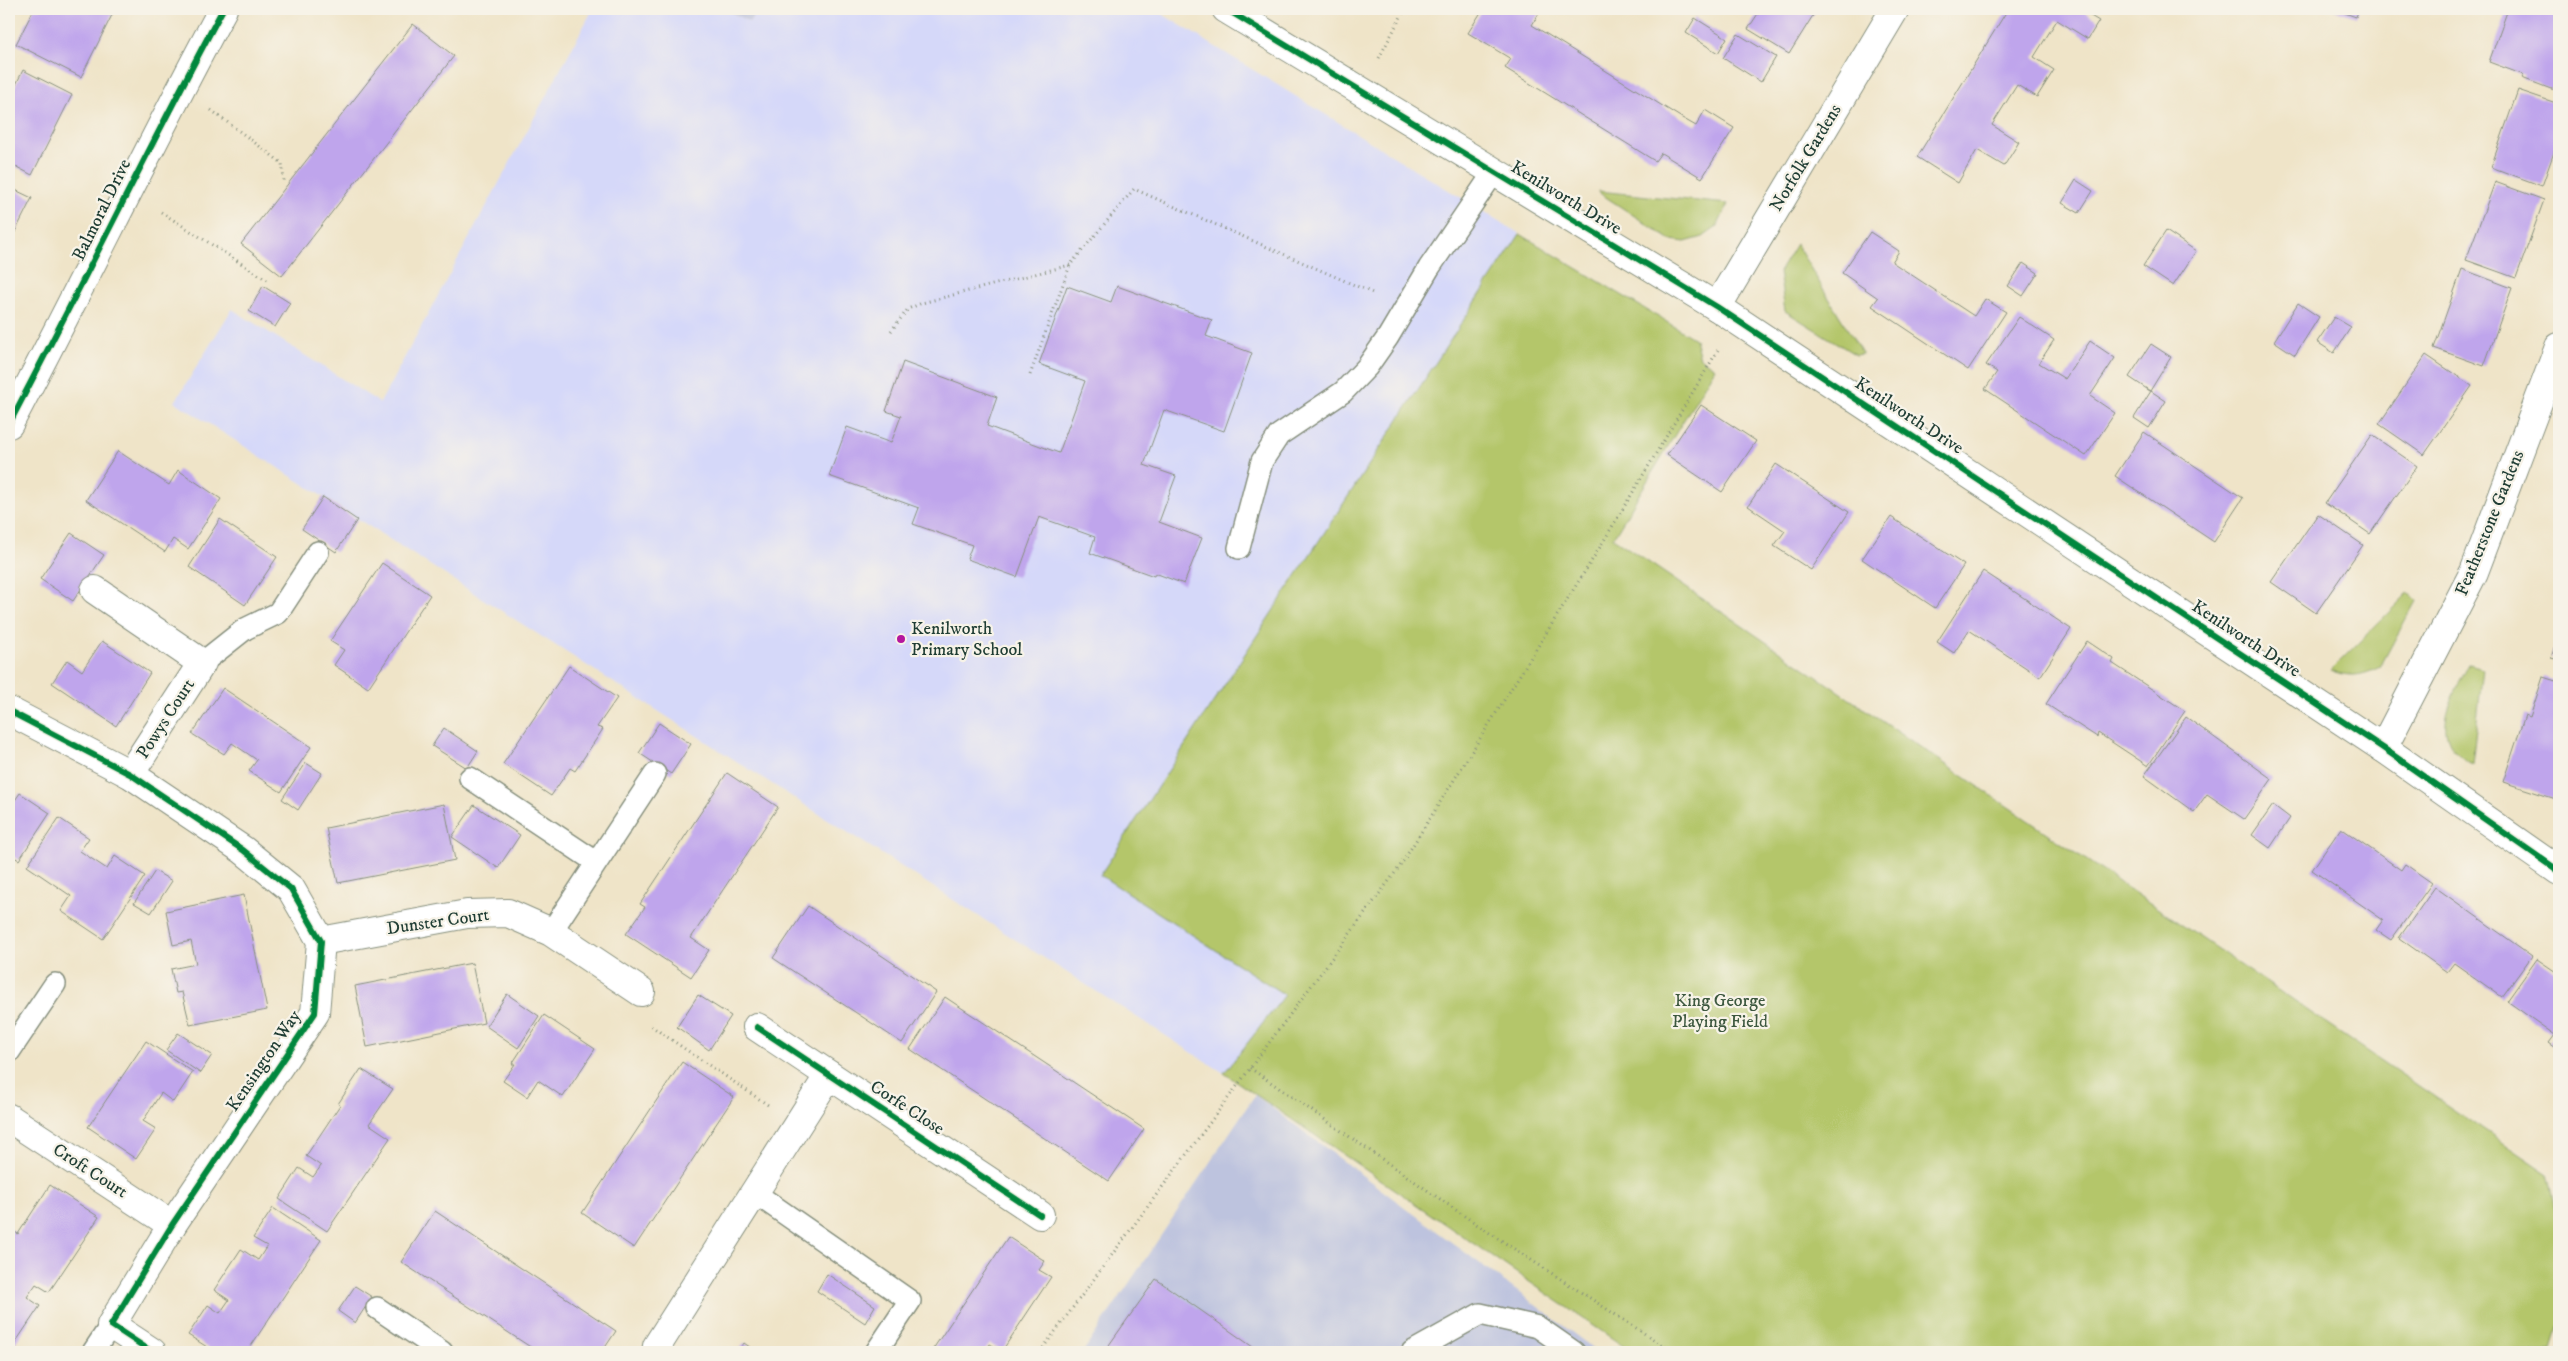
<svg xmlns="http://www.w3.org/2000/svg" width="2568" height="1361" viewBox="0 0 2568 1361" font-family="'IM FELL DW Pica',serif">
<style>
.built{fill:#d5d8f9}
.industrial{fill:#bdc3de}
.green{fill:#b4c66a;stroke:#6a824f}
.building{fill:#bfa5ec}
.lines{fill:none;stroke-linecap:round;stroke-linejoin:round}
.service-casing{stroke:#87907e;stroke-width:24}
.minor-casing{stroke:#87907e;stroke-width:30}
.path{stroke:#87907e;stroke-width:3;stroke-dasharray:1 4;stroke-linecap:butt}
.service{stroke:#fff;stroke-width:21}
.minor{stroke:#fff;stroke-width:28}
.cycleway-casing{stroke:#f7f3e8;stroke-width:9}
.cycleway{stroke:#00873e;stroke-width:6}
.poi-dot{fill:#b5179e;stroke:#f7f3e8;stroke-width:2}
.labels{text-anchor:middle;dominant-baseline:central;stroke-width:4.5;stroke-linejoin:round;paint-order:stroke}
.street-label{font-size:18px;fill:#1f3d34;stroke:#f7f3e8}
.poi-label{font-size:18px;fill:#1f3d34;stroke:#f7f3e8;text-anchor:start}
.park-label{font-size:18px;fill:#3d583f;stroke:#f7f3e8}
</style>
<rect width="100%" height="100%" fill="#f7f3e8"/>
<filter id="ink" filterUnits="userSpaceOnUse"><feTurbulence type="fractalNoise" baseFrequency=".02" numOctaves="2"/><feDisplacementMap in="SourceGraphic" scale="10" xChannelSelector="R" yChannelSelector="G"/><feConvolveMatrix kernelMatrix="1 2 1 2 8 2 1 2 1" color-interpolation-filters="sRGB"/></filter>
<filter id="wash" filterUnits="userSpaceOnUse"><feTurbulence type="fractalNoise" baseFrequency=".0096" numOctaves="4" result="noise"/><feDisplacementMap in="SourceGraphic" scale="20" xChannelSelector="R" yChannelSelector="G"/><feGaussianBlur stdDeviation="1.12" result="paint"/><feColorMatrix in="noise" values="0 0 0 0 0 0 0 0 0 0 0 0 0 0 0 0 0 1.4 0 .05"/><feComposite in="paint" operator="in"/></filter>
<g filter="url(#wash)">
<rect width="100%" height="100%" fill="#efe4c8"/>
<path class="built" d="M593 9H725L749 22 758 9H1154L1520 234 1101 875 1286 995 1224 1073 175 402 232 309 380 403Z"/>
<g class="industrial">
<path d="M725 9H758L749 22Z"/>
<path d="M1255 1095 1598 1352H1083Z"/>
</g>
<g class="green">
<path d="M1598 192V191L1728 204 1717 227 1703 237 1685 242 1671 240Z"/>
<path d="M1520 234 1695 339 1700 358 1715 368 1613 538 2548 1174 2559 1221V1323L2552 1352H1632L1224 1073 1285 995 1100 875Z"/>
<path d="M1796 244 1862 353V354L1856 355 1785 311 1779 272Z"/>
<path d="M2408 593 2416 600 2380 667C2362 676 2350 678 2331 670Z"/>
<path d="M2469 664 2483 668 2472 764C2426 739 2451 700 2469 664Z"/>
</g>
<g id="blocks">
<g class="building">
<path d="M34 9H115L81 77 16 44Z"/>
<path d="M1483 9H1539L1541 10 1532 25 1682 118 1696 126 1705 110 1734 128 1702 178 1661 153 1655 161 1505 68 1511 59 1468 33Z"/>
<path d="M1761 9H1817L1789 54 1748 29Z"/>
<path d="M2008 9H2079L2099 21 2088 39 2057 20 2034 57 2054 70 2037 97 2017 85 1992 125 2019 142 2004 166 1977 150 1958 183 1917 157Z"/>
<path d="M2334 9H2359L2356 17Z"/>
<path d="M2508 9H2559V92L2522 78 2524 75 2489 62Z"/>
<path d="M1695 18 1727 38 1718 53 1686 33Z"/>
<path d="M413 24 454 56 282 276 241 244Z"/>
<path d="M1738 34 1776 57 1761 82 1723 58Z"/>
<path d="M23 70 72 95 32 175 9 163V99Z"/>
<path d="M2518 90 2559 104V138L2542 186 2491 167Z"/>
<path d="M2076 180 2093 191 2079 213 2062 203Z"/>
<path d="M2495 182 2544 200 2516 278 2466 260Z"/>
<path d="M9 187 32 198 9 244Z"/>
<path d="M2166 231 2196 251 2173 286 2143 266Z"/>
<path d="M1870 232 1899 251 1892 262 1974 316 1985 299 2006 312 1968 370 1872 306 1878 298 1842 273Z"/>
<path d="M2023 263 2038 273 2023 296 2008 286Z"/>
<path d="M2462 269 2512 288 2484 366 2434 348Z"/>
<path d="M263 286 290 303 275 327 249 311Z"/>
<path d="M1067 286 1111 302 1117 286 1212 320 1206 336 1252 353 1224 431 1164 410 1144 465 1176 476 1159 522 1202 538 1184 584 1155 573 1154 576 1090 553 1095 537 1039 517 1017 577 967 559 972 545 913 524 919 508 829 476 847 427 891 443 901 416 886 411 903 362 997 397 987 426 1059 453 1085 381 1039 364Z"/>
<path d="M2298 303 2319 317 2295 355 2274 341Z"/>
<path d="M2019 317 2054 340 2039 363 2065 379 2090 341 2115 358 2090 396 2115 413 2086 456 1985 389 1997 372 1986 365Z"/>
<path d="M2334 317 2351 327 2334 353 2317 342Z"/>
<path d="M2151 344 2171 357 2150 391 2129 377Z"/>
<path d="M2426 355 2472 386 2424 455 2379 424Z"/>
<path d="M2151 391 2166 401 2149 428 2134 418Z"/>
<path d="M1701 405 1756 441 1722 492 1667 455Z"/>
<path d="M2144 432 2243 498 2214 542 2115 476Z"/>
<path d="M2372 435 2417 466 2370 534 2325 503Z"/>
<path d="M118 451 169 485 178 470 221 499 188 549 173 539 165 552 86 500Z"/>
<path d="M1776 464 1849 512 1811 570 1774 546 1785 531 1748 506Z"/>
<path d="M323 497 357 520 336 552 302 529Z"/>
<path d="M2318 514 2363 545 2316 613 2271 582Z"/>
<path d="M1891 517 1964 565 1935 608 1862 559Z"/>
<path d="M220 519 277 557 245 605 189 567Z"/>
<path d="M71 533 104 555 73 601 40 579Z"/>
<path d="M382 563 430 595 368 688 334 665 344 650 330 641Z"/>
<path d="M1983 571 2071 629 2040 677 1969 630 1954 653 1937 642Z"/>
<path d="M2559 632V660L2551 658Z"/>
<path d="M102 641 150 673 116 726 52 683 67 660 82 671Z"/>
<path d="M2087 641 2114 659 2112 663 2185 711 2148 766 2098 733 2097 737 2046 704Z"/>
<path d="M569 666 617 698 597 727 603 729 575 771 570 768 551 796 503 764Z"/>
<path d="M2543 677 2559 682V800L2503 782 2525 715 2530 717Z"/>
<path d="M223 688 311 747 281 792 249 771 257 760 232 743 224 754 192 734Z"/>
<path d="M2186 717 2272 779 2244 819 2207 794 2194 812 2144 776Z"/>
<path d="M659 723 691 744 671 774 639 753Z"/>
<path d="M444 728 478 751 467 768 432 746Z"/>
<path d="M306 763 322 773 298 810 282 799Z"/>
<path d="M727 773 778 807 691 938 709 950 691 977 626 934 645 907 640 904Z"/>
<path d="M20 793 50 813 19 860 9 854V804L11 806Z"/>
<path d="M444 804 455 860 338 883 326 828Z"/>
<path d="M474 805 520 835 498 868 452 837Z"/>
<path d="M2273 805 2290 818 2270 848 2252 835Z"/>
<path d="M59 818 89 838 80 851 107 869 115 856 145 876 103 939 61 911 71 896 27 866Z"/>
<path d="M2341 828 2401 870 2405 864 2432 883 2391 940 2376 930 2383 920 2312 870Z"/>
<path d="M155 871 172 881 151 913 134 903Z"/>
<path d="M2435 887 2532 956 2502 997 2454 963 2447 972 2399 938Z"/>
<path d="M244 895 267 1010 190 1025 182 992 176 993 171 969 196 964 191 941 173 945 166 911Z"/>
<path d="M808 906 936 992 902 1043 773 958Z"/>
<path d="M2537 959 2559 974V1050L2549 1043 2555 1035 2507 1001Z"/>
<path d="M472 963 484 1023 367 1047 355 986Z"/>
<path d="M507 994 539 1016 518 1048 486 1026Z"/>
<path d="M698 995 731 1016 709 1050 677 1027Z"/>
<path d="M945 997 1144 1129 1109 1181 910 1049Z"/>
<path d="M544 1015 595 1049 563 1097 538 1080 527 1097 503 1081 515 1064H512Z"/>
<path d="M178 1033 212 1055 200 1073 166 1050Z"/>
<path d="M146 1041 193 1072 173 1102 161 1093 143 1121 156 1129 136 1159 88 1127Z"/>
<path d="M682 1062 734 1097 634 1248 582 1213Z"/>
<path d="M361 1069 393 1089 369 1124 390 1138 327 1231 279 1199 299 1168 313 1177 321 1166 306 1156 340 1105 338 1104Z"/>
<path d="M50 1185 99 1217 49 1292 36 1284 27 1297 40 1306 9 1352V1228L18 1234Z"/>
<path d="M273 1208 321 1240 247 1352H215L188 1335 208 1305 220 1313 229 1300 214 1290 241 1249 258 1260 267 1246 253 1238Z"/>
<path d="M435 1211 616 1331 602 1352H538L401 1262Z"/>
<path d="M1008 1237 1045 1261 1039 1270 1051 1277 1002 1351 990 1344 984 1352H931Z"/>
<path d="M827 1274 875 1306 865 1323 817 1291Z"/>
<path d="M1156 1279 1260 1352H1104Z"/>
<path d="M355 1286 372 1297 355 1323 338 1311Z"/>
<path d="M744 1343 757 1352H738Z"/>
</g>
</g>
</g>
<g filter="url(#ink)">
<use href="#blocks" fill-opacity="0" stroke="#87907e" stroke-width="1"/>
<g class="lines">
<g class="service-casing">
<g id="service">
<path d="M1239 548 1262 461 1279 435 1343 392 1367 367 1388 337 1429 268 1494 172"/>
<path d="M202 663 245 629 278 613 318 552"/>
<path d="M470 778 596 862"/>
<path d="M551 932 655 774"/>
<path d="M9 1052 55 984"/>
<path d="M755 1193 910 1301 876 1352"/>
<path d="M377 1308 442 1352"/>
<path d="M93 1352 111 1325"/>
<path d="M1412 1352 1480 1314 1538 1327 1574 1352"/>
</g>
</g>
<g class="minor-casing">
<g id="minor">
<path d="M1226 9 1717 307 2383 748 2559 871"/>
<path d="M1717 307 1895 9"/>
<path d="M9 424C82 286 149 146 223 9"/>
<path d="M95 590 202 663 130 774"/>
<path d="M9 711 130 774 243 850 291 889 321 941 315 1013 172 1225 111 1325 152 1352"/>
<path d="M2383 748 2474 572 2559 347"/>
<path d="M321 941 467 914 508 913 551 932 641 992"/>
<path d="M757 1027 1040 1215"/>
<path d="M9 1118 172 1225"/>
<path d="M656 1352 657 1346 829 1075"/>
</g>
</g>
<g class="path">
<path d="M1379 58 1405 9"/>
<path d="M211 110 282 163 284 182"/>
<path d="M161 212 267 280"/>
<path d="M891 331 908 309 922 303 1070 265"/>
<path d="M1030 375 1070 265 1134 189 1375 294"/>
<path d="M651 1026 768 1105"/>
<path d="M1250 1068 1482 1228 1673 1352"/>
<path d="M1040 1352 1400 866 1597 552 1718 350"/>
</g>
<use href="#service" class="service"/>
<use href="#minor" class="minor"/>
<g class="cycleway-casing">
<g id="cycleway">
<path d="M1226 9 1717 307 2383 748 2559 871"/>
<path d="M9 424C82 286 149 146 223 9"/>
<path d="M9 711 130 774 243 850 291 889 321 941 315 1013 172 1225 111 1325 152 1352"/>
<path d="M757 1027 1040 1215"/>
</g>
</g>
<use href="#cycleway" class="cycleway"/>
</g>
</g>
<circle class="poi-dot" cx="901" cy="639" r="5"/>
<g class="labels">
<g class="street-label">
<text transform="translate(1806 158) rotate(-59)">Norfolk Gardens</text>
<text transform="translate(1566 198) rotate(31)">Kenilworth Drive</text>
<text transform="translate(102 210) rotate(-64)">Balmoral Drive</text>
<text transform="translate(1909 416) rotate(33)">Kenilworth Drive</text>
<text transform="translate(2490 523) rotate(-68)">Featherstone Gardens</text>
<text transform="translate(2246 639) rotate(33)">Kenilworth Drive</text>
<text transform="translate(166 719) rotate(-57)">Powys Court</text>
<text transform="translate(438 922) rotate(-8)">Dunster Court</text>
<text transform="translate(264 1061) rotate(-56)">Kensington Way</text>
<text transform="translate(907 1108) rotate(33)">Corfe Close</text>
<text transform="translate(90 1171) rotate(33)">Croft Court</text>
</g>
<g class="poi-label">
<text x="911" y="629">Kenilworth<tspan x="911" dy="21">Primary School</tspan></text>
</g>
<g class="park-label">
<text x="1720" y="1001">King George<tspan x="1720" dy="21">Playing Field</tspan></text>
</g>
</g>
<rect width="2568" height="1361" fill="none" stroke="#f7f3e8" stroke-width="30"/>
</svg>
